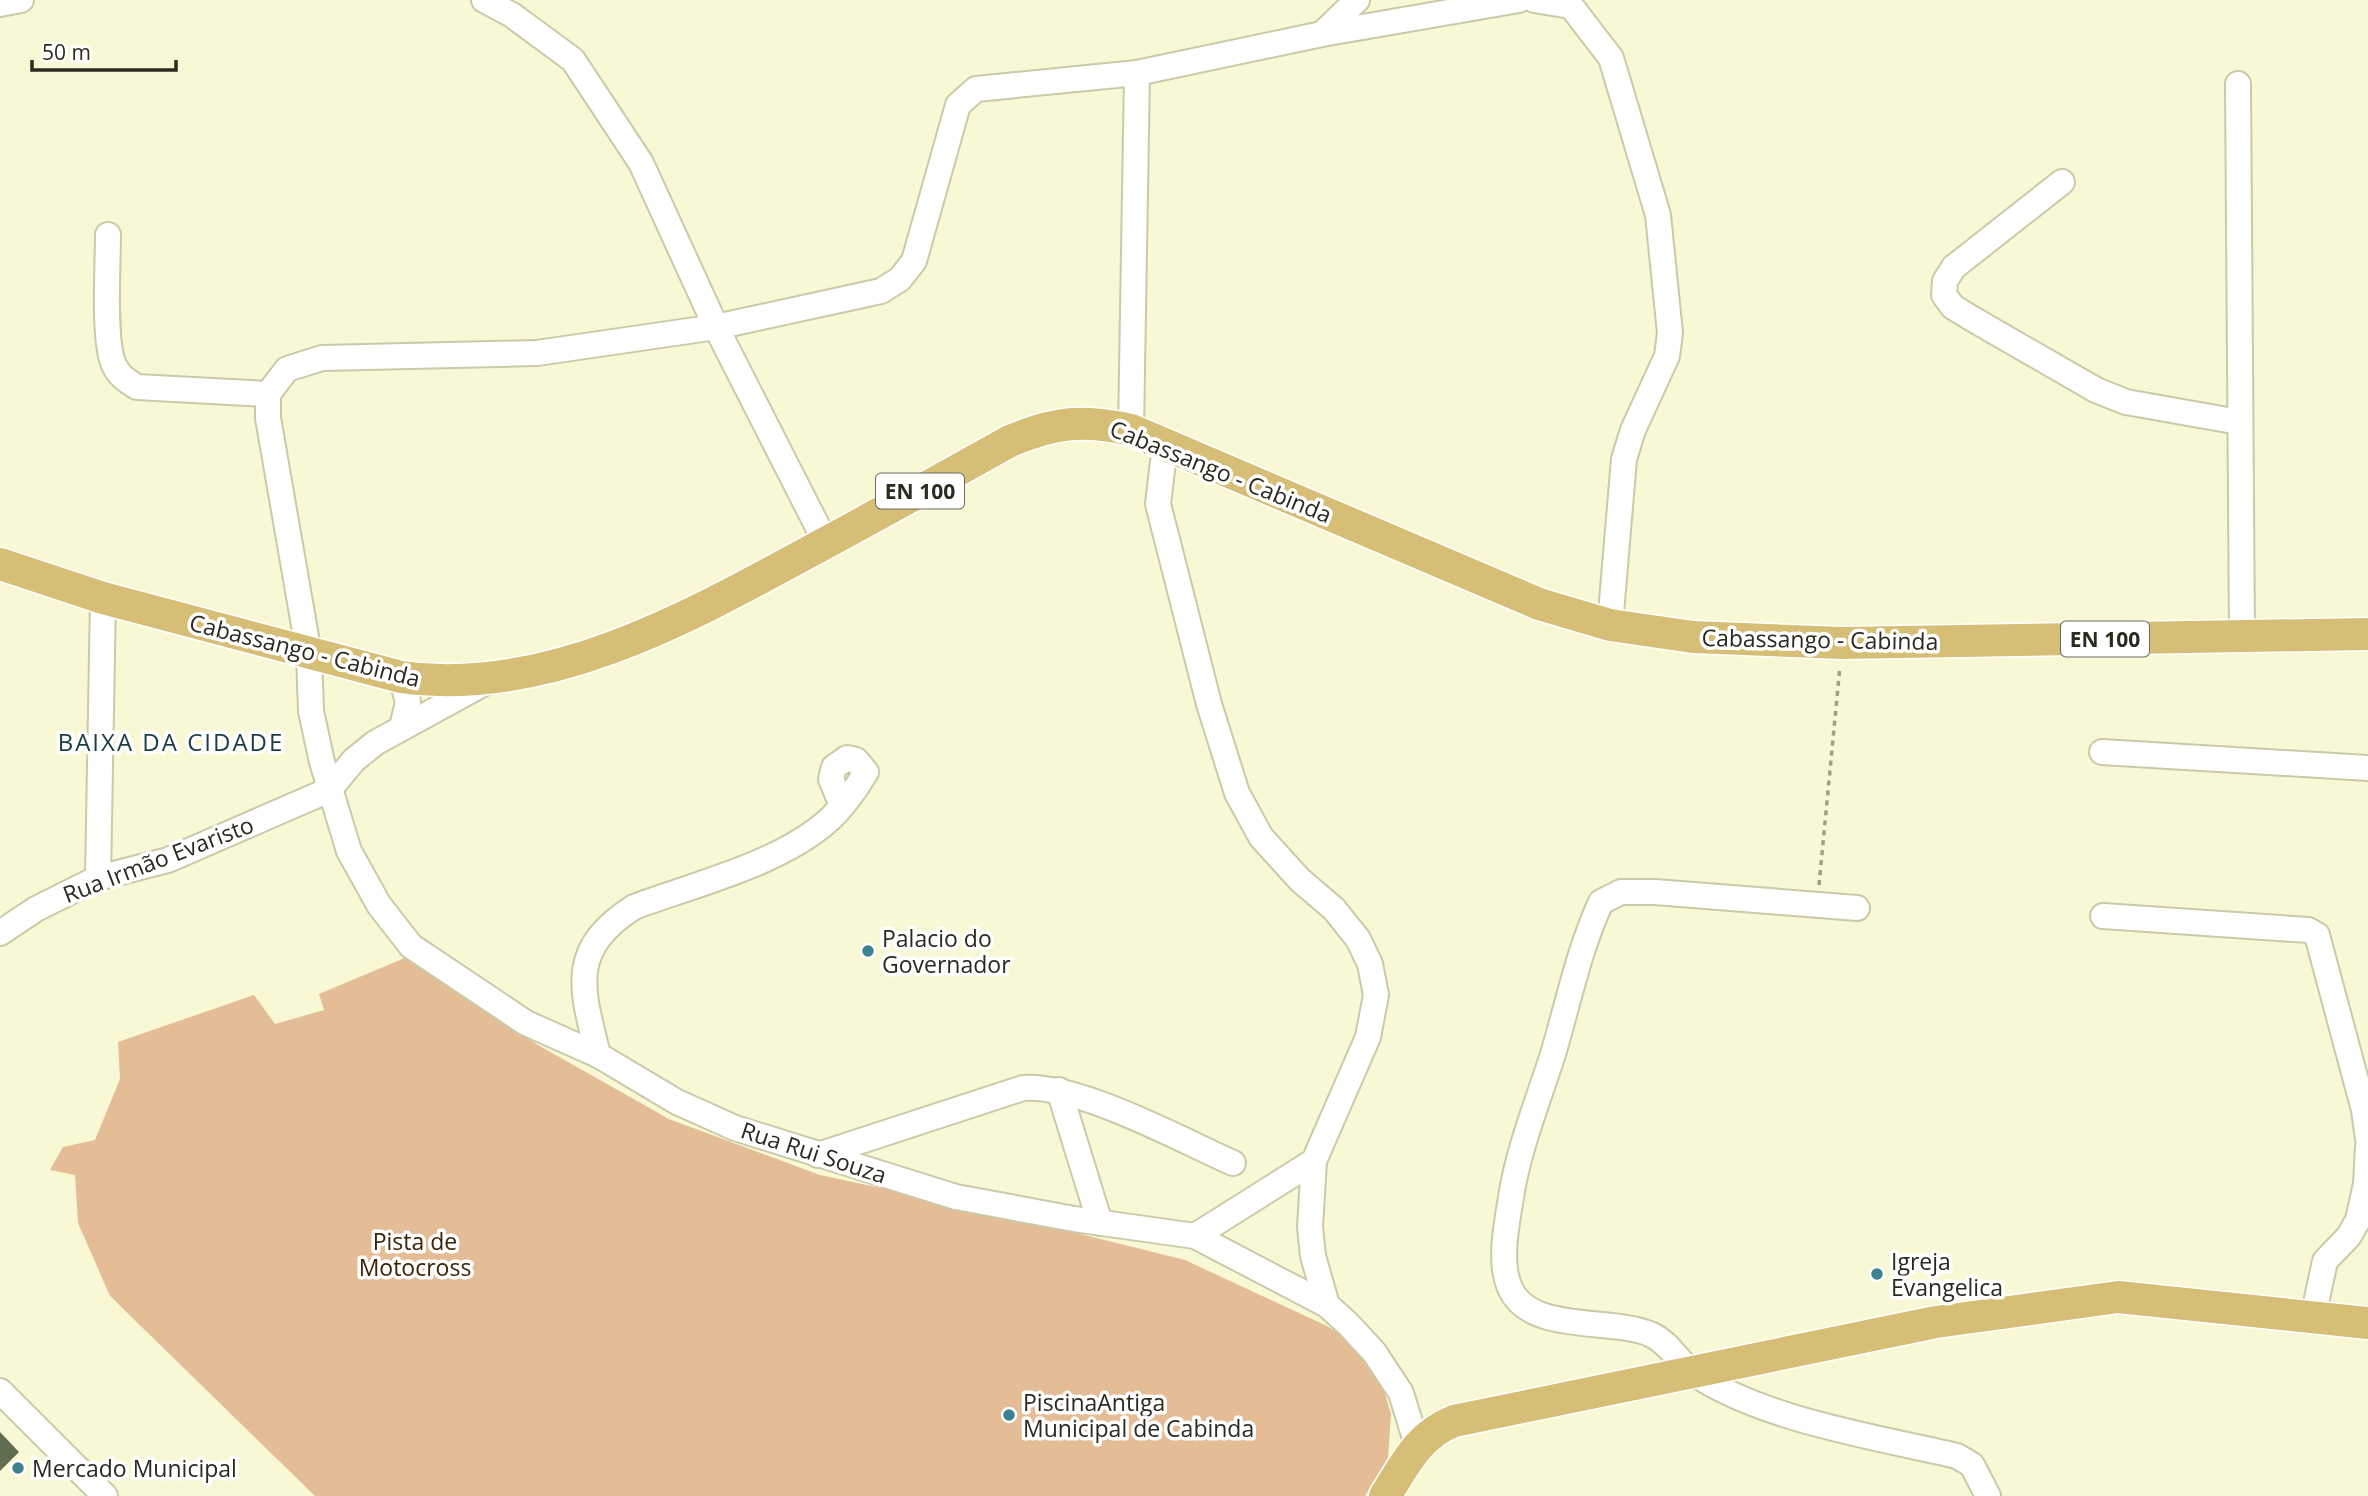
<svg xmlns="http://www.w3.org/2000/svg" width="2368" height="1496" viewBox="0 0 2368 1496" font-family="'Open Sans',sans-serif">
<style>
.green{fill:#e4bd97}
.building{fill:#606d51}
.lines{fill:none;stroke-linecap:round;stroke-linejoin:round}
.minor-casing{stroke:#cacaa8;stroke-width:28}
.major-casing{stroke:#fff;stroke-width:35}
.path{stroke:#9f9f85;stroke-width:3.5;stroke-dasharray:5 5;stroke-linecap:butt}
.minor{stroke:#fff;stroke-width:24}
.major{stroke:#d7be76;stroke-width:32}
.poi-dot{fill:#3d828f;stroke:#fff;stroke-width:2.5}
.labels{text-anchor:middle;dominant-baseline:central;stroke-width:7;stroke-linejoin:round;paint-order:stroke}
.shield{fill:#fff;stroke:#6a6a61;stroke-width:2}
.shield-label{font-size:21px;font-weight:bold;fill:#2a2a1d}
.street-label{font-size:23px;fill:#2a2a1d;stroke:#fff}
.poi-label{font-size:23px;fill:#2a2a1d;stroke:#fff;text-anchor:start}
.park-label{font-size:23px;fill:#3c2305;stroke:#fff}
.neighbourhood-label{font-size:24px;letter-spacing:2px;fill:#1b3c43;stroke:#fff}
</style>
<rect width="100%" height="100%" fill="#f8f8d5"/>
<path class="green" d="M407 957 538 1045 669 1119 820 1175 992 1212 1185 1260 1327 1326 1356 1344 1380 1377 1391 1414 1388 1458 1365 1496H315L110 1296 78 1223 75 1175 50 1170 63 1147 95 1140 120 1079 118 1042 254 995 275 1024 324 1010 319 994Z"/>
<path class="building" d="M0 1432 19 1452 0 1471Z"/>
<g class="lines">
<g class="minor-casing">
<g id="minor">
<path d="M484 0 512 15 573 60 641 163 716 327 826 543"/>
<path d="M1357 0 1322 34 1137 73 976 89 958 105 914 261 900 279 881 291 716 327 537 353 322 358 287 369 268 394V418L309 654 311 711 322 762 349 851 379 905 411 946 526 1023 598 1055 677 1102 735 1128 956 1197 1074 1219 1195 1236 1327 1305 1348 1324 1374 1352 1401 1393 1417 1445"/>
<path d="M1534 0 1571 6 1611 58 1658 215 1670 333 1667 356 1633 430 1624 459 1610 625"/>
<path d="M0 4 21 0"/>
<path d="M1322 34 1519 0"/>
<path d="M2238 84 2242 636"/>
<path d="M2062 182 1954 267 1945 281 1944 295 1953 307 1971 318 2096 390 2126 402 2239 422"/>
<path d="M108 235C108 263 103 343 114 365 119 376 127 381 137 387L268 394"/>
<path d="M1131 430 1137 73"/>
<path d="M1165 445 1158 504 1209 704 1237 793 1261 837 1300 880 1334 909 1358 939 1370 964 1376 995 1368 1037 1314 1161 1195 1236"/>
<path d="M401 677 408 702 402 727"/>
<path d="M2102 752 2368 768"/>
<path d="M98 878 103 598"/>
<path d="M1857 908 1655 892H1621L1601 902C1579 949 1568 1004 1553 1054 1539 1098 1520 1145 1512 1191 1508 1219 1497 1263 1511 1290 1532 1334 1614 1317 1652 1335 1671 1344 1679 1364 1695 1374 1764 1420 1876 1437 1957 1456L1972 1465 1988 1496"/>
<path d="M2103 916 2308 930 2317 935 2364 1110 2368 1139"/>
<path d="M0 933 36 909 98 878 168 860 329 790 354 760 375 743 488 681"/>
<path d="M598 1055C582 989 567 950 634 907 695 884 781 864 830 819 845 805 856 789 866 772L856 760 847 758 834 767 831 779 842 806"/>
<path d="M1059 1090 1100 1223"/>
<path d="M818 1155 1023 1088C1079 1084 1179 1139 1233 1163"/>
<path d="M1314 1161 1310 1227 1313 1256 1327 1305"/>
<path d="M2313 1317 2325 1261 2349 1236 2358 1220 2366 1184 2368 1147"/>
<path d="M0 1391 105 1496"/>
</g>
</g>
<g class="major-casing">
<g id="major">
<path d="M0 564 103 598 401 677C544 697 684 620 805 554 874 517 942 479 1010 441 1055 422 1084 419 1131 430L1539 604 1610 625 1693 637 1842 643 2368 634"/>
<path d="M1385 1496C1405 1465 1417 1436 1454 1421L1936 1322 2118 1297 2368 1323"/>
</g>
</g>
<path class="path" d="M1819 885 1840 666"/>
<use href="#minor" class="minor"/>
<use href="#major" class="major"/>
</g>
<g class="poi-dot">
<circle cx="868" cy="951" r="7"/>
<circle cx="1877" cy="1274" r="7"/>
<circle cx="1009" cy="1415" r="7"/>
<circle cx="18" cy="1468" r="7"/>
</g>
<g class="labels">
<g class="shield">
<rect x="876" y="473.5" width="88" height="35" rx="5"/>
<rect x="2061" y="621.5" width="88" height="35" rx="5"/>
</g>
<g class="shield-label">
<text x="920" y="491">EN 100</text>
<text x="2105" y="639">EN 100</text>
</g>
<g class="street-label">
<text transform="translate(1221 471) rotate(22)">Cabassango - Cabinda</text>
<text transform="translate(1820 639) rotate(1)">Cabassango - Cabinda</text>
<text transform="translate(305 650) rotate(14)">Cabassango - Cabinda</text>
<text transform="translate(158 859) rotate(-21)">Rua Irmão Evaristo</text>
<text transform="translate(814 1152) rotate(18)">Rua Rui Souza</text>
</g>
<g class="poi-label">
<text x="882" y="938">Palacio do<tspan x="882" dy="26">Governador</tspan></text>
<text x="1891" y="1261">Igreja<tspan x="1891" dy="26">Evangelica</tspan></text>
<text x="1023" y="1402">PiscinaAntiga<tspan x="1023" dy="26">Municipal de Cabinda</tspan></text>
<text x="32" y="1468">Mercado Municipal</text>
</g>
<g class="park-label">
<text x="415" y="1241">Pista de<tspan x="415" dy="26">Motocross</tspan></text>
</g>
<g class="neighbourhood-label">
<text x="171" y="741">BAIXA DA CIDADE</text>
</g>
</g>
<path d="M32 60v10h144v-10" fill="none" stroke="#2a2a1d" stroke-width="3.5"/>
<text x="42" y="60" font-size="21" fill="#2a2a1d" stroke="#ffffff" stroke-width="5" paint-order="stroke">50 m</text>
</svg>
